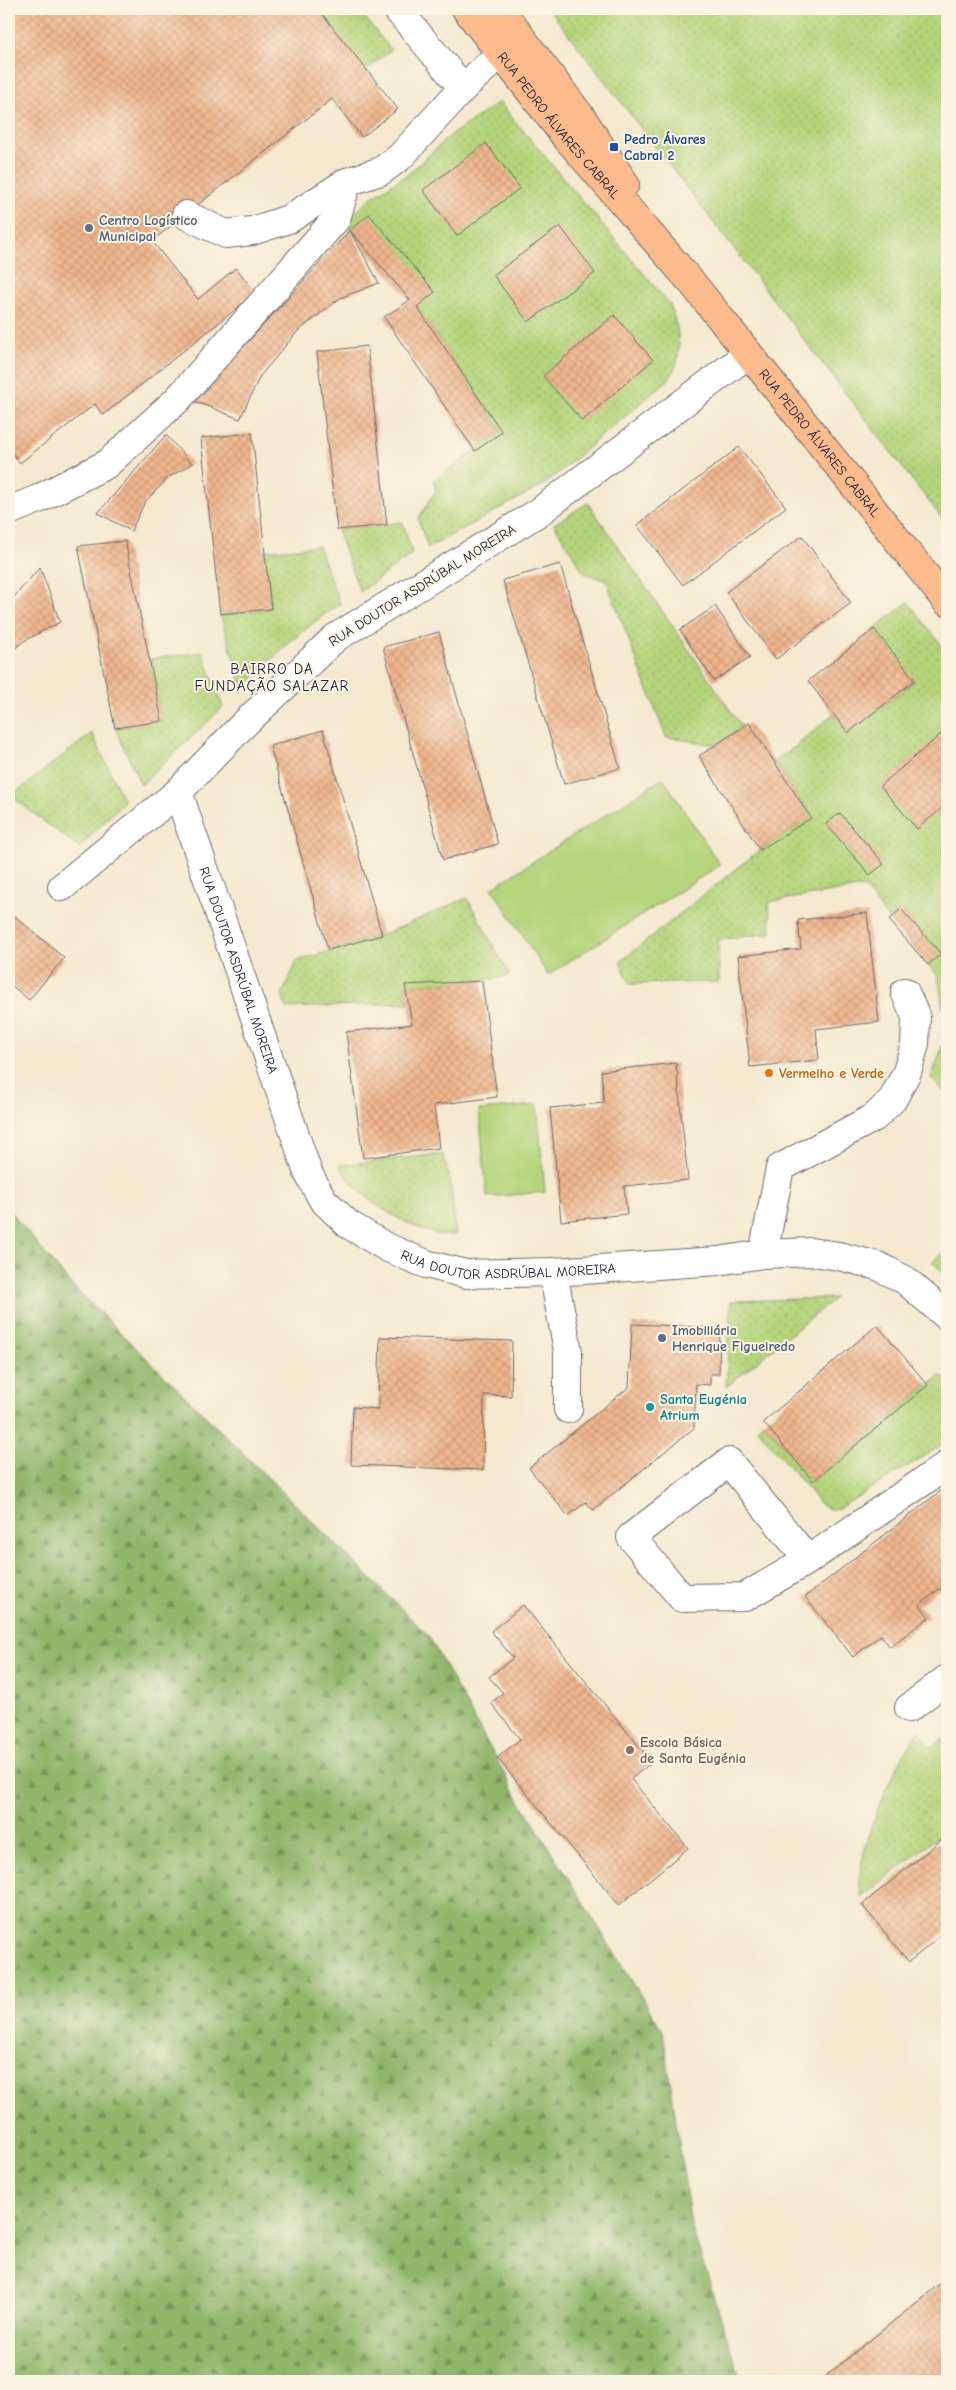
<svg xmlns="http://www.w3.org/2000/svg" width="956" height="2390" font-family="'Comic Neue',sans-serif">
  <style>
    .grass { fill: url(#grass-dots); stroke: #6c7b5b }
    .forest { fill: url(#forest-firs); stroke: #596c53 }
    .park { fill: #b5d47b; stroke: #6c7b5b }
    .building { fill: url(#building-cross-hatch) }
    .lines { fill: none; stroke-linecap: round; stroke-linejoin: round }
    .minor-casing { stroke: #6c686f; stroke-width: 30 }
    .major-casing { stroke: #6c686f; stroke-width: 30 }
    .minor { stroke: #fff; stroke-width: 28 }
    .major { stroke: #fbbb8d; stroke-width: 28 }
    .transit-dot { fill: #1a4fb4; stroke: #fcf5e5; stroke-width: 2 }
    .service-dot { fill: #5c6f8a; stroke: #fcf5e5; stroke-width: 2 }
    .food-dot { fill: #e8710a; stroke: #fcf5e5; stroke-width: 2 }
    .culture-dot { fill: #0f9aa8; stroke: #fcf5e5; stroke-width: 2 }
    .education-dot { fill: #8d6e63; stroke: #fcf5e5; stroke-width: 2 }
    .labels { text-anchor: middle; stroke-width: 4; stroke-linejoin: round; paint-order: stroke }
    .street-label { font-size: 14px; fill: #22223b; stroke: #fcf5e5 }
    .transit-label { font-size: 14px; font-weight: bold; fill: #164399; stroke: #fcf5e5; text-anchor: start }
    .service-label { font-size: 14px; font-weight: bold; fill: #4e5e75; stroke: #fcf5e5; text-anchor: start }
    .food-label { font-size: 14px; font-weight: bold; fill: #c56008; stroke: #fcf5e5; text-anchor: start }
    .culture-label { font-size: 14px; font-weight: bold; fill: #0d838f; stroke: #fcf5e5; text-anchor: start }
    .education-label { font-size: 14px; font-weight: bold; fill: #785e54; stroke: #fcf5e5; text-anchor: start }
    .neighbourhood-label { font-size: 15px; letter-spacing: 1px; fill: #22223b; stroke: #fcf5e5 }
  </style>
  <defs>
    <pattern id="grass-dots" width="8" height="8" patternUnits="userSpaceOnUse" patternTransform="scale(1.25)"><rect width="8" height="8" fill="#b5d47b"/><path d="M2 2h.1M6 6h.1" fill="none" stroke="#9bb66b" stroke-width="1.8" stroke-linecap="round"/></pattern>
    <pattern id="forest-firs" width="22" height="20" patternUnits="userSpaceOnUse" patternTransform="scale(1.25)"><rect width="22" height="20" fill="#90b66b"/><path d="M5 1l3.5 6h-7zM16 11l3.5 6h-7z" fill="#759459"/></pattern>
    <pattern id="building-cross-hatch" width="8" height="8" patternUnits="userSpaceOnUse" patternTransform="scale(1.25)"><rect width="8" height="8" fill="#efb58c"/><path d="M0 0l8 8M0 8l8-8" fill="none" stroke="#cd9b7a"/></pattern>
  </defs>
  <rect width="100%" height="100%" fill="#fcf5e5"/>
  <filter id="ink" filterUnits="userSpaceOnUse"><feTurbulence type="fractalNoise" baseFrequency=".02" numOctaves="2"/><feDisplacementMap in="SourceGraphic" scale="10" xChannelSelector="R" yChannelSelector="G"/><feConvolveMatrix kernelMatrix="1 2 1 2 8 2 1 2 1" color-interpolation-filters="sRGB"/></filter>
  <filter id="wash" filterUnits="userSpaceOnUse"><feTurbulence type="fractalNoise" baseFrequency=".0096" numOctaves="4" result="noise"/><feDisplacementMap in="SourceGraphic" scale="20" xChannelSelector="R" yChannelSelector="G"/><feGaussianBlur stdDeviation="1.12" result="paint"/><feColorMatrix in="noise" values="0 0 0 0 0 0 0 0 0 0 0 0 0 0 0 0 0 1.4 0 .05"/><feComposite in="paint" operator="in"/></filter>
  <g filter="url(#wash)">
    <rect width="100%" height="100%" fill="#f4e9cf"/>
    <g class="grass">
      <path d="M318 9H358L391 50 366 70Z"/>
      <path d="M549 9H947V525Z"/>
      <path d="M499 102 670 305C679 329 685 359 668 380L545 484 428 548 418 519 436 490 433 481 502 432 417 307 350 230 349 219 369 199 408 174 451 135Z"/>
      <path d="M588 503 742 727 716 745 666 737 606 580 584 573 554 524Z"/>
      <path d="M403 522 412 554 360 592 337 530Z"/>
      <path d="M318 546 340 604C303 628 273 656 243 689L220 614 271 609 264 551Z"/>
      <path d="M908 602 947 652V1095L931 1078 943 1044 944 1014 938 976 889 920 864 887 769 902 771 933 718 940 719 982 630 984 620 962 760 850 811 818 774 761 795 747 833 714 848 733 915 681 874 629Z"/>
      <path d="M203 652 223 707 141 785 115 728 162 721 149 659Z"/>
      <path d="M92 733 124 801 79 848 11 796Z"/>
      <path d="M467 898 510 975 482 981 405 985 408 1003 286 1008 282 995 297 961 382 935Z"/>
      <path d="M443 1154 450 1180 456 1234C450 1235 443 1236 437 1234 404 1226 354 1196 340 1165Z"/>
      <path d="M947 1249V1277L932 1262Z"/>
      <path d="M835 1298 726 1387 731 1301Z"/>
      <path d="M941 1375 947 1382V1442L839 1508 830 1509 821 1505 757 1428 763 1422 813 1481Z"/>
      <path d="M919 1730 931 1747 947 1736V1830L861 1898C861 1891 859 1883 860 1875 864 1831 894 1767 919 1730Z"/>
    </g>
    <path class="forest" d="M9 1210 70 1283 428 1635 515 1793 663 2031 691 2225 741 2381H9Z"/>
    <g class="park">
      <path d="M663 778 720 865 548 975 492 888Z"/>
      <path d="M537 1105 545 1192 487 1197 479 1110Z"/>
    </g>
    <g id="blocks">
      <g class="building">
        <path d="M9 9H318L398 109 362 137 332 99 152 241 198 299 236 268 256 293 103 415 95 404 20 463 9 449Z"/>
        <path d="M486 143 520 188 457 236 423 190Z"/>
        <path d="M369 214 435 292 417 307 502 432 475 451 384 317 410 300 350 230 379 283 340 298 298 331 260 376 240 419 194 401 350 230Z"/>
        <path d="M560 226 595 273 528 322 493 275Z"/>
        <path d="M614 315 653 360 582 421 543 376Z"/>
        <path d="M367 346 387 525 337 530 317 352Z"/>
        <path d="M252 433 271 609 220 614 201 438Z"/>
        <path d="M166 435 192 464 169 477 145 502 131 531 98 513Z"/>
        <path d="M739 447 786 507 683 585 637 525Z"/>
        <path d="M802 536 851 603 776 659 726 592Z"/>
        <path d="M125 541 162 721 115 728 78 546Z"/>
        <path d="M560 564 620 768 564 784 503 580Z"/>
        <path d="M40 567 60 622 24 641 9 653V603Z"/>
        <path d="M715 606 750 657 714 681 680 630Z"/>
        <path d="M874 629 915 680 848 733 808 681Z"/>
        <path d="M439 632 498 844 443 860 383 647Z"/>
        <path d="M749 723 811 818 760 850 699 756Z"/>
        <path d="M947 729V804L917 829 880 786Z"/>
        <path d="M323 730 382 935 328 950 270 746Z"/>
        <path d="M840 813 884 864 870 875 826 824Z"/>
        <path d="M901 909 941 954 928 965 889 920Z"/>
        <path d="M9 911 64 958 29 1000 9 983Z"/>
        <path d="M867 913 879 1022 816 1029 819 1060 750 1067 738 956 801 949 798 920Z"/>
        <path d="M482 981 497 1097 434 1105 439 1148 363 1158 346 1032 412 1024 405 985Z"/>
        <path d="M676 1063 688 1180 624 1186 627 1214 561 1221 550 1108 604 1103 601 1071Z"/>
        <path d="M632 1324 720 1328 719 1374H710V1385L696 1384 694 1428 593 1510 586 1502 568 1516 529 1468 629 1387Z"/>
        <path d="M877 1325 928 1385 813 1481 763 1422Z"/>
        <path d="M380 1337 512 1341 511 1396 484 1395 483 1470 351 1465 353 1407 378 1409Z"/>
        <path d="M947 1486V1583L919 1605 929 1617 890 1647 881 1635 853 1657 805 1597Z"/>
        <path d="M523 1605 652 1762 631 1779 688 1848 619 1905 497 1758 520 1739 491 1703 503 1693 489 1677 513 1658 491 1631Z"/>
        <path d="M947 1835V1930L909 1962 862 1905Z"/>
        <path d="M947 2278V2376L941 2381H832L827 2375Z"/>
      </g>
    </g>
  </g>
  <g filter="url(#ink)">
    <use href="#blocks" fill-opacity="0" stroke="#6c686f" stroke-width="1"/>
    <g class="lines">
      <defs>
        <g id="minor">
          <path d="M397 9 463 88"/>
          <path d="M186 215 226 234 252 231 289 219 347 182 381 171 400 157 463 88 500 54"/>
          <path id="s1" d="M748 354 539 512 335 638 243 725 178 792 308 1173 323 1200 348 1224 386 1247 426 1264 466 1274 553 1272 718 1261 763 1254 811 1252 839 1256 878 1266 905 1280 947 1316"/>
          <path d="M9 511 38 499 107 464 177 400 336 219 347 182"/>
          <path d="M62 887 178 792"/>
          <path d="M763 1254 780 1168 875 1117 893 1099 907 1072 915 1044 916 1017 905 992"/>
          <path d="M553 1272 568 1351V1409"/>
          <path d="M729 1462 808 1560 745 1597 682 1598 631 1537Z"/>
          <path d="M808 1560 947 1465"/>
          <path d="M909 1708 947 1679"/>
        </g>
        <g id="major">
          <path id="s2" d="M466 9 564 135 693 284 947 602"/>
          <path d="M500 9 582 118 625 184"/>
        </g>
      </defs>
      <use href="#minor" class="minor-casing"/>
      <use href="#major" class="major-casing"/>
      <use href="#minor" class="minor"/>
      <use href="#major" class="major"/>
    </g>
  </g>
  <rect class="transit-dot" x="609" y="142" width="10" height="10" rx="2.5"/>
  <g class="service-dot">
    <circle cx="89" cy="228" r="5"/>
    <circle cx="662" cy="1338" r="5"/>
  </g>
  <circle class="food-dot" cx="769" cy="1073" r="5"/>
  <circle class="culture-dot" cx="650" cy="1407" r="5"/>
  <circle class="education-dot" cx="630" cy="1750" r="5"/>
  <g class="labels">
    <g class="street-label">
      <text dy="5" stroke="none"><textPath href="#s2" startOffset="149">RUA PEDRO ÁLVARES CABRAL</textPath></text>
      <text dy="5" stroke="none"><textPath href="#s2" startOffset="560">RUA PEDRO ÁLVARES CABRAL</textPath></text>
      <text transform="translate(422 585) rotate(-32)" y="5">RUA DOUTOR ASDRÚBAL MOREIRA</text>
      <text dy="5" stroke="none"><textPath href="#s1" startOffset="910">RUA DOUTOR ASDRÚBAL MOREIRA</textPath></text>
      <text dy="5" stroke="none"><textPath href="#s1" startOffset="1360">RUA DOUTOR ASDRÚBAL MOREIRA</textPath></text>
    </g>
    <g class="transit-label">
      <text x="624" y="144">Pedro Álvares<tspan x="624" dy="16">Cabral 2</tspan></text>
    </g>
    <g class="service-label">
      <text x="99" y="225">Centro Logístico<tspan x="99" dy="16">Municipal</tspan></text>
      <text x="672" y="1335">Imobiliária<tspan x="672" dy="16">Henrique Figueiredo</tspan></text>
    </g>
    <g class="food-label">
      <text x="779" y="1078">Vermelho e Verde</text>
    </g>
    <g class="culture-label">
      <text x="660" y="1404">Santa Eugénia<tspan x="660" dy="16">Atrium</tspan></text>
    </g>
    <g class="education-label">
      <text x="640" y="1747">Escola Básica<tspan x="640" dy="16">de Santa Eugénia</tspan></text>
    </g>
    <g class="neighbourhood-label">
      <text x="272" y="674">BAIRRO DA<tspan x="272" dy="17">FUNDAÇÃO SALAZAR</tspan></text>
    </g>
  </g>
  <rect width="956" height="2390" fill="none" stroke="#fcf5e5" stroke-width="30"/>
</svg>
